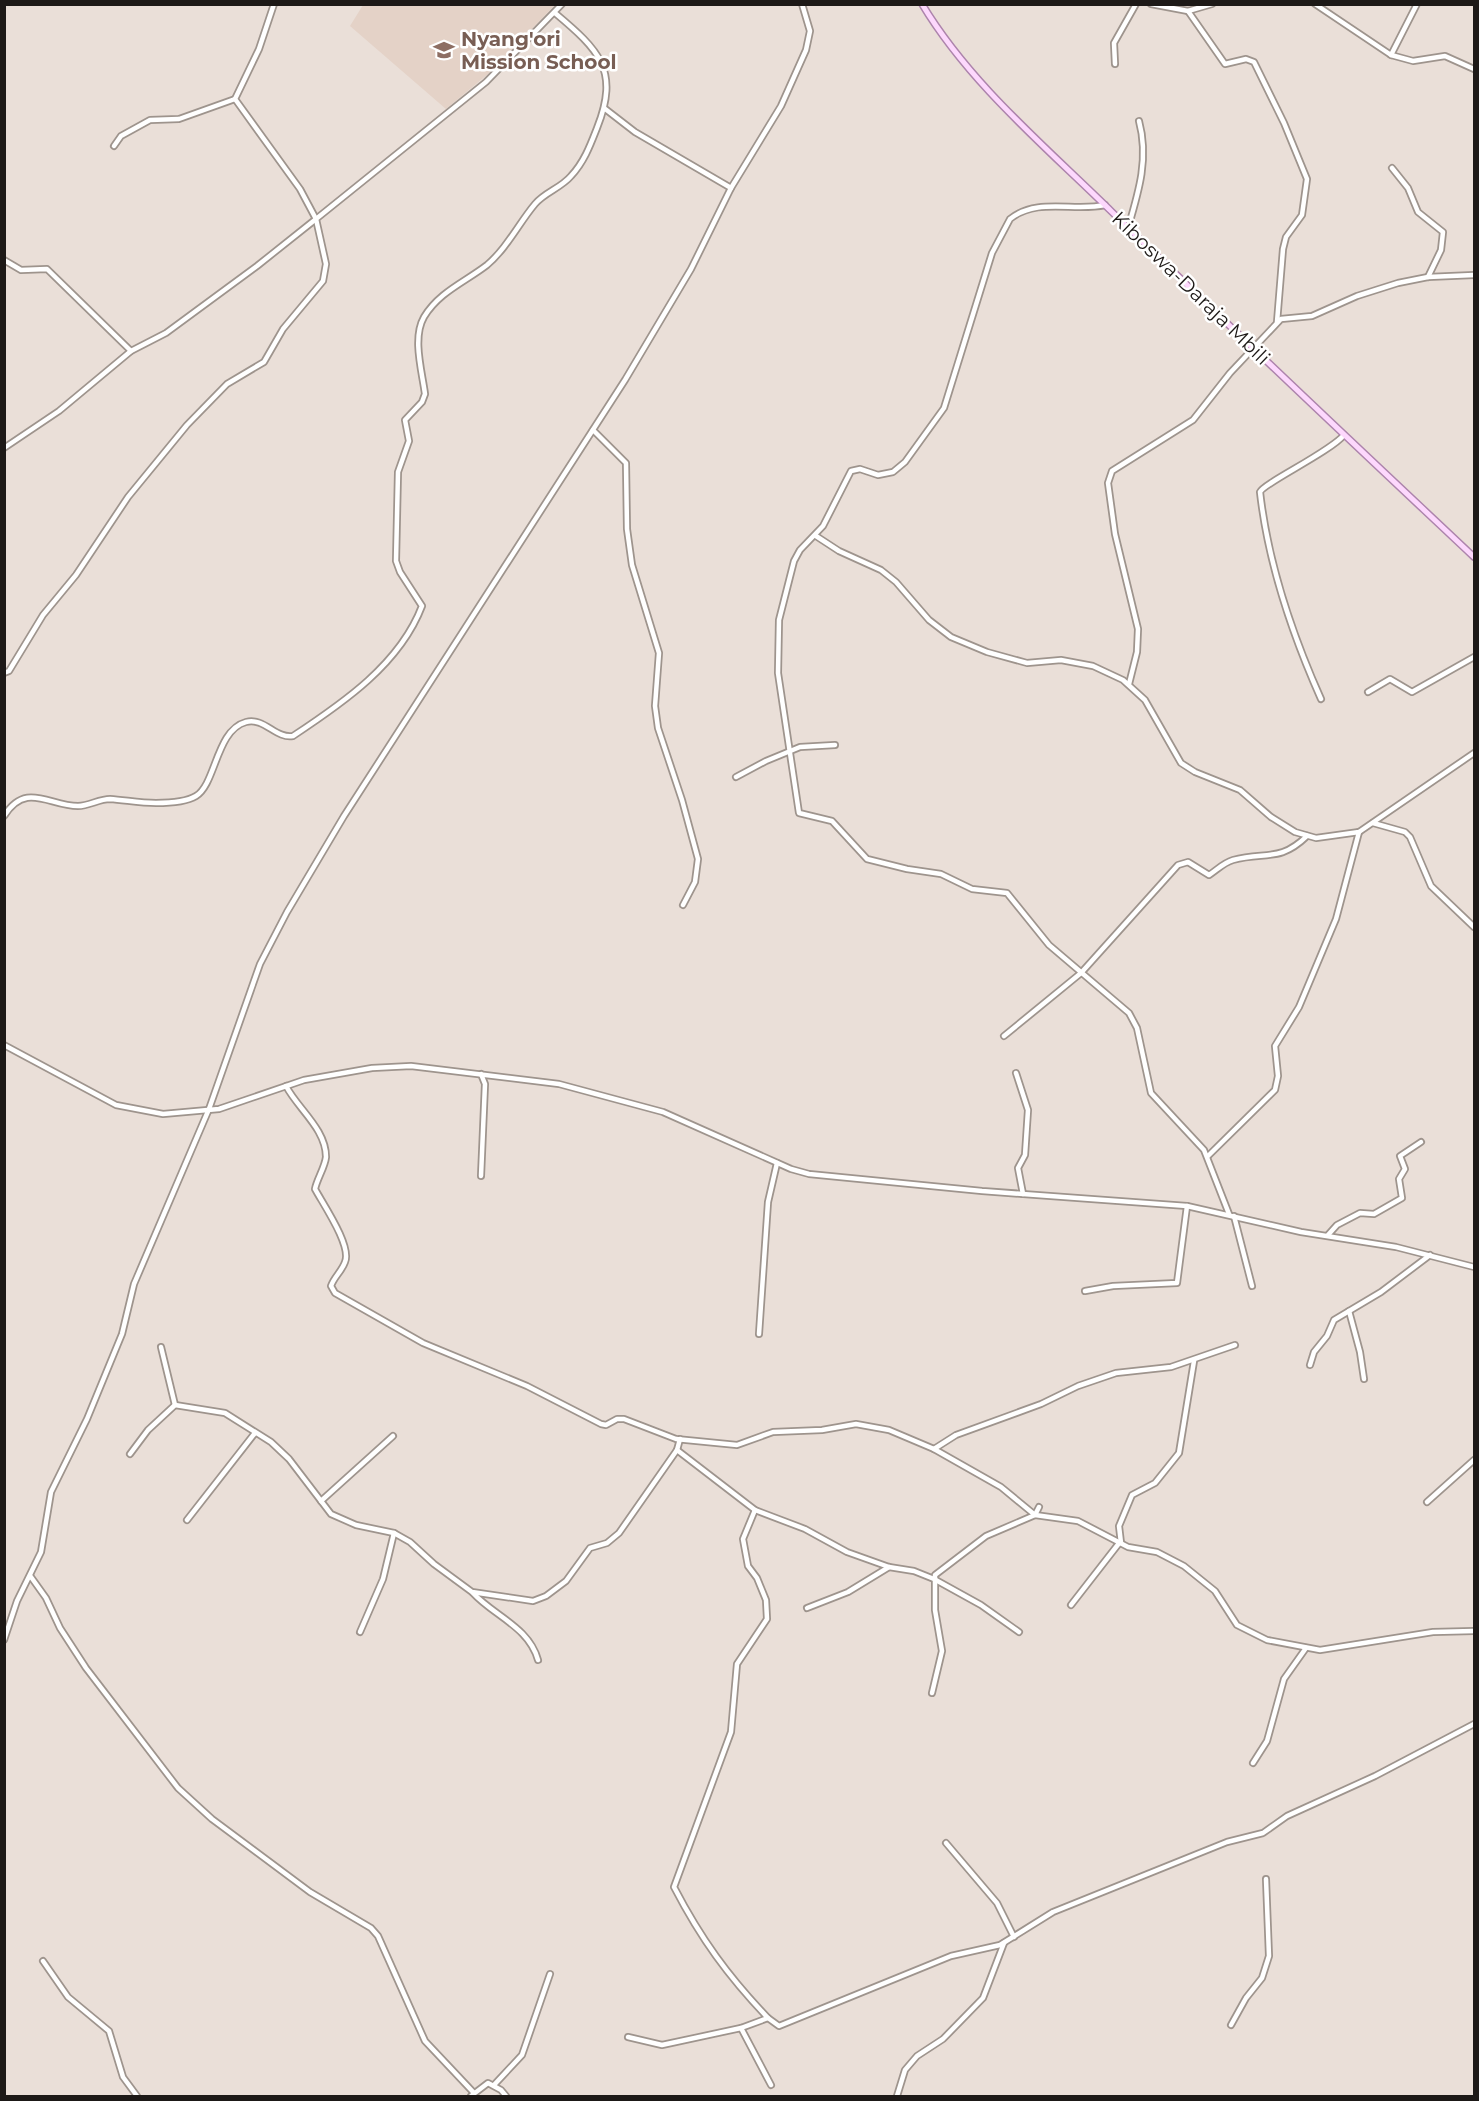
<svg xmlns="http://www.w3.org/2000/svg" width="1479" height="2101" font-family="Montserrat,sans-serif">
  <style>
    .built { fill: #e4d2c7 }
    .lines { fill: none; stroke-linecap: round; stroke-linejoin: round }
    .minor-casing { stroke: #9e948d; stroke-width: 8 }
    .major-casing { stroke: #ad84ac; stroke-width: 8 }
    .minor { stroke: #fff; stroke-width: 4.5 }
    .major { stroke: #fdd8fd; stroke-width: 5 }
    .labels { text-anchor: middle; stroke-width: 5; stroke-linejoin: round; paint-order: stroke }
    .education-label { font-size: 20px; font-weight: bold; fill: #785e54; stroke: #fff; text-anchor: start }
    .street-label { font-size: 20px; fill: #1d1917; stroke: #fff }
  </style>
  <rect width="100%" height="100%" fill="#eadfd8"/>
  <path class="built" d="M363 5V4L555 5 488 74 446 109 350 26Z"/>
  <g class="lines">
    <defs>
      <g id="minor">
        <path d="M1151 4 1188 11 1212 4"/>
        <path d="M1315 4 1391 55 1413 61 1445 56 1474 69"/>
        <path d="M1188 11 1225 64 1246 59 1254 62 1284 123 1307 179 1302 215 1286 237 1283 249 1277 322"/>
        <path d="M1391 55 1417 4"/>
        <path d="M1115 64 1114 43 1136 4"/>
        <path d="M604 108 635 132 731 188"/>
        <path d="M114 146 121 136 150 120 179 119 235 99"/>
        <path d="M1392 168 1408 188 1418 212 1443 232 1441 250 1428 277"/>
        <path d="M1105 205C1074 212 1037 197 1010 219L992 253 944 408 905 462 893 472 878 475 860 469 851 471 823 526 800 550 794 561 779 620 778 673 799 813 832 821 867 859 907 869 941 874 972 889 1007 893 1049 945 1129 1013 1137 1028 1151 1093 1204 1150 1229 1214"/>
        <path d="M1128 228C1139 191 1149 158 1139 121"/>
        <path d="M4 260 21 270 47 269 131 351"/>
        <path d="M593 430 626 463 627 529 632 565 659 653 655 706 658 728 682 800 698 859 695 882 683 905"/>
        <path d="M4 448 59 411 131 351 166 333 257 266 316 219 300 189 235 99 259 49 274 4"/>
        <path d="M816 536 839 551 881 570 896 582 929 620 951 637 987 652 1027 663 1061 660 1093 666 1123 680 1145 700 1181 763 1195 772 1240 790 1271 817 1295 832 1316 838 1359 832 1474 753"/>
        <path d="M4 673 9 671 43 615 76 575 128 497 187 425 227 384 264 362 283 329 323 281 326 264 316 219 486 82 562 4"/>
        <path d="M1129 684 1137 652 1138 629 1115 534 1108 483 1112 471 1193 420 1230 373 1281 319 1312 316 1357 296 1398 283 1428 277 1474 275"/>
        <path d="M1368 692 1390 679 1412 692 1474 657"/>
        <path d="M1321 699C1292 634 1268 563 1260 492 1264 483 1330 452 1344 435"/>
        <path d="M736 777 766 761 800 747 835 745"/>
        <path d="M4 816C26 781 49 806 78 806 89 806 99 799 110 799 125 800 140 803 156 803 167 803 186 802 196 796 216 784 216 730 246 722 264 717 276 739 293 736 343 703 400 664 422 606L400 572 396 561 398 472 409 441 405 420 422 402 425 394C422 371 412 338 424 317 439 292 465 282 487 265 507 248 519 223 535 204 545 192 561 188 571 176 584 162 590 146 597 128 620 70 599 50 555 13"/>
        <path d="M1373 823 1405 832 1410 837 1431 886 1474 927"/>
        <path d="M1004 1036 1081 973 1178 865 1188 862 1209 875C1217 870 1223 863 1233 860 1265 851 1279 863 1307 836"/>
        <path d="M4 1045 116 1105 163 1114 219 1109 304 1080 372 1068 411 1066 559 1084 663 1112 791 1169 809 1174 982 1191 1187 1206 1301 1232 1396 1247 1474 1267"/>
        <path d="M1016 1073 1028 1110 1025 1155 1018 1168 1023 1194"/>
        <path d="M286 1086C298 1109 326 1129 326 1157 325 1167 317 1179 315 1189 323 1204 352 1246 345 1262 342 1271 334 1277 331 1286L335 1293 423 1343 527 1386 601 1424 606 1425 617 1419H624L676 1439 737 1445 773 1432 822 1430 856 1424 889 1430 934 1449 1001 1487 1035 1515 1078 1521 1128 1547 1157 1552 1184 1566 1215 1591 1237 1625 1267 1640 1320 1650 1433 1632 1474 1631"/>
        <path d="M1208 1156 1275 1090 1278 1076 1275 1046 1299 1007 1336 919 1359 832"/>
        <path d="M481 1176 485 1084 481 1074"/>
        <path d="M1234 1216 1252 1286"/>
        <path d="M1328 1235 1337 1225 1360 1213 1374 1214 1402 1198 1399 1179 1405 1169 1400 1156 1421 1142"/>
        <path d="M1085 1291 1113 1286 1177 1283 1187 1206"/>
        <path d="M1349 1311 1360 1352 1364 1379"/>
        <path d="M759 1334 768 1202 777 1163"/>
        <path d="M161 1347 175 1405"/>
        <path d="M1310 1365 1314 1352 1327 1336 1334 1320 1381 1292 1430 1255"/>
        <path d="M934 1449 956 1435 1041 1404 1078 1386 1116 1373 1171 1367 1235 1345"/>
        <path d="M677 1450 755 1510 805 1529 847 1552 889 1567 914 1571 934 1579 981 1605 1019 1632"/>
        <path d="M130 1454 148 1430 175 1405 225 1413 271 1442 289 1459 331 1514 356 1525 394 1533 410 1542 434 1564 472 1592 533 1601 546 1596 566 1581 590 1548 607 1543 619 1533 677 1450 680 1439"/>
        <path d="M321 1501 393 1436"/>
        <path d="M1427 1502 1474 1460"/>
        <path d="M187 1520 255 1433"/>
        <path d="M1121 1543 1119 1526 1132 1495 1155 1483 1179 1453 1194 1361"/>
        <path d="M31 1577 46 1598 60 1628 86 1668 178 1788 212 1819 310 1892 371 1928 378 1936 425 2041 474 2093"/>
        <path d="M473 1593C494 1616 529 1627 538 1660"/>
        <path d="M1071 1605 1120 1542"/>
        <path d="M807 1608 848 1592 889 1567"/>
        <path d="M360 1632 383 1579 394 1533"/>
        <path d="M4 1640 17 1601 41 1552 51 1492 87 1419 122 1334 134 1284 209 1109 260 964 287 912 344 816 625 380 691 269 731 188 781 106 806 50 810 31 802 4"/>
        <path d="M932 1693 942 1651 935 1610V1575L986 1536 1035 1515 1039 1507"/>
        <path d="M1253 1763 1267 1741 1284 1679 1306 1648"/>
        <path d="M946 1843 997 1903 1014 1937"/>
        <path d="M43 1961 68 1997 109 2031 123 2077 137 2096"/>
        <path d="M768 2018 779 2026 951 1956 1000 1945 1053 1912 1227 1842 1263 1833 1287 1816 1375 1776 1474 1724"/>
        <path d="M1231 2025 1246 1998 1262 1978 1269 1956 1266 1879"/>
        <path d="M741 2028 771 2085"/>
        <path d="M628 2037 662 2045 741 2028 768 2018C728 1976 701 1939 674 1887L731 1732 737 1664 767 1619 766 1600 757 1578 748 1566 743 1539 755 1510"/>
        <path d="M494 2085 522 2055 550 1974"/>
        <path d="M471 2096 488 2083 501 2090 506 2096"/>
        <path d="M897 2096 905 2070 917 2056 943 2039 983 1998 1004 1943"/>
      </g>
      <path id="major" d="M922 4C970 84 1046 147 1112 212 1231 329 1353 443 1474 557"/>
    </defs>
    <use href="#minor" class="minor-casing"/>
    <use href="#major" class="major-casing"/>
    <use href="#minor" class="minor"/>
    <use href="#major" class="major"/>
  </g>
  <defs>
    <symbol id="school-bare" viewBox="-9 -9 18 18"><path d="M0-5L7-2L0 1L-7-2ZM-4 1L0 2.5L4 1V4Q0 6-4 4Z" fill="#8d6e63" stroke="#fff" stroke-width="2.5" paint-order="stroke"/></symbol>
  </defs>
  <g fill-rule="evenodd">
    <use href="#school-bare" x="429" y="35" width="30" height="30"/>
  </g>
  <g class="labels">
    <g class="education-label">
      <text x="461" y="46">Nyang'ori<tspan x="461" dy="23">Mission School</tspan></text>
    </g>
    <g class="street-label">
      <text transform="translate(1191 288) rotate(44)" y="7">Kiboswa-Daraja Mbili</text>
    </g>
  </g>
  <rect width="1479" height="2101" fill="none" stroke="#1d1917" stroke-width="12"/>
</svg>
